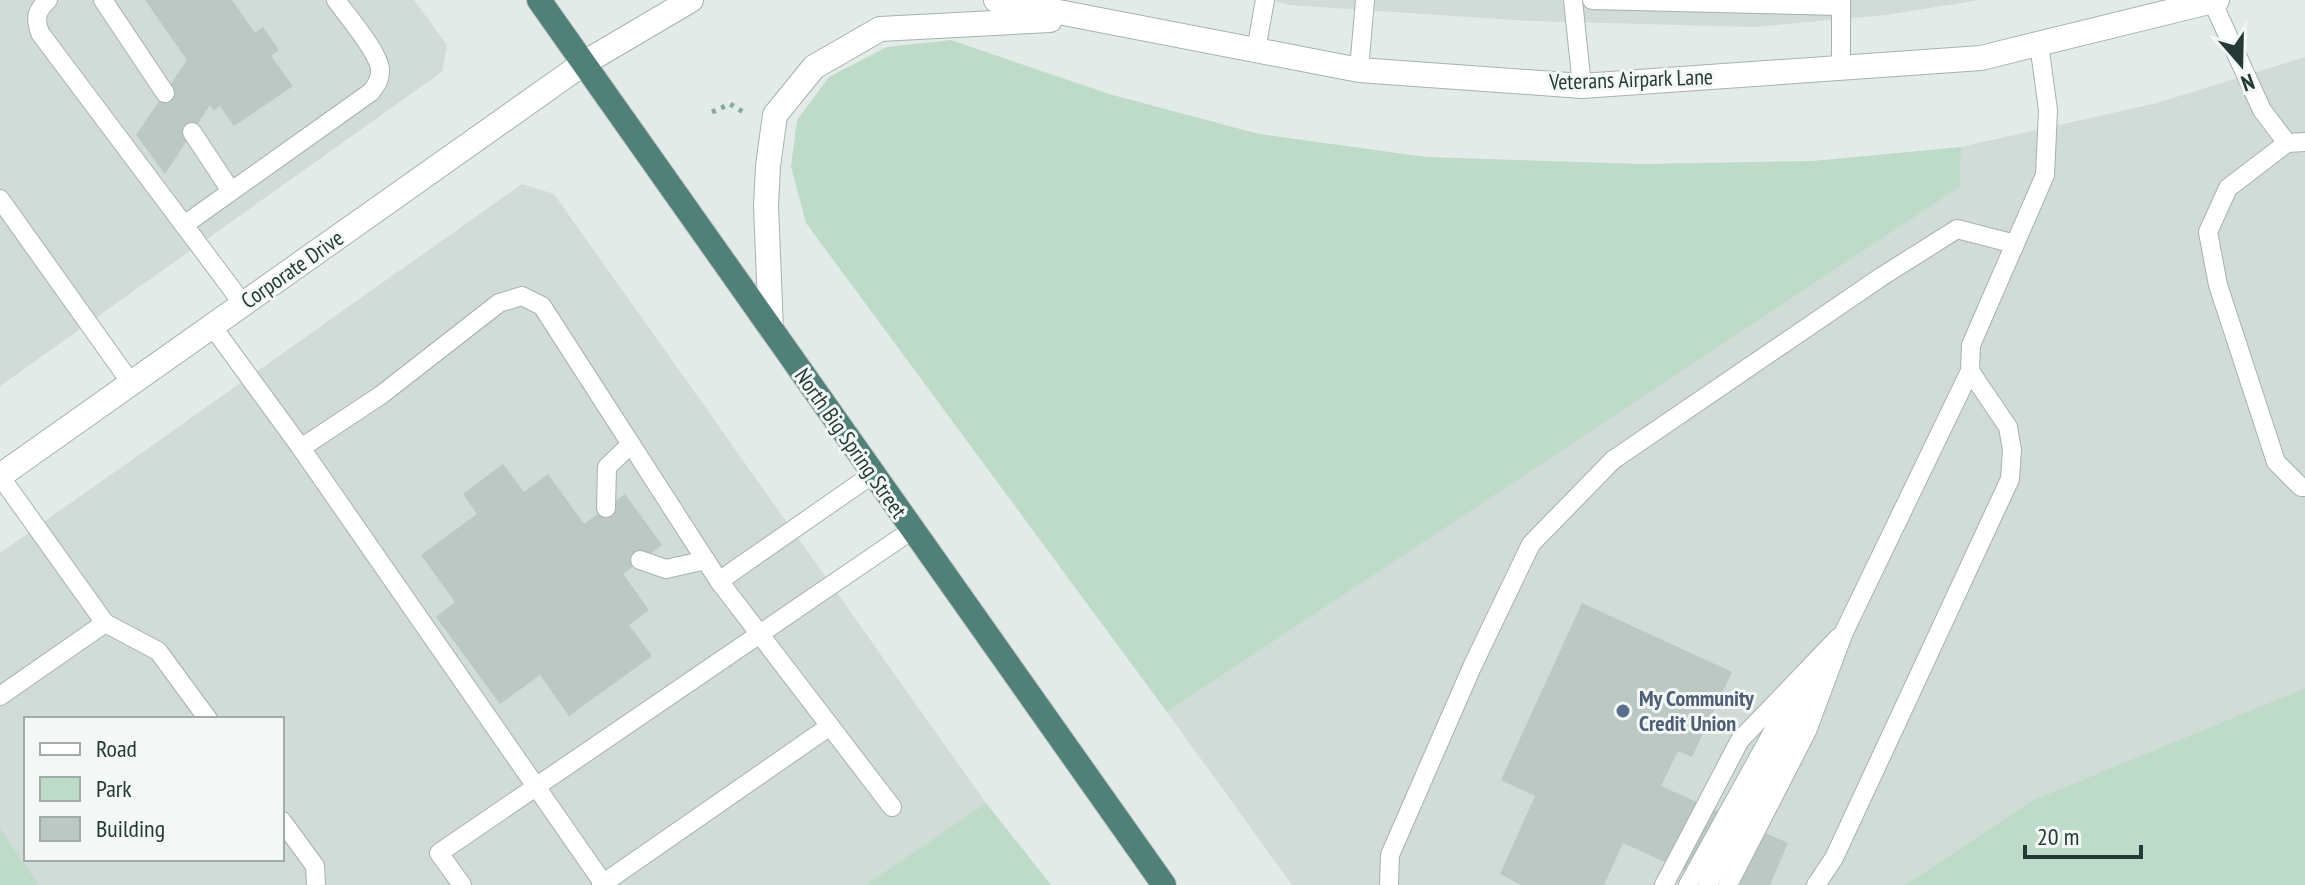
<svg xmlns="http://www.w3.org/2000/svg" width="2305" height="885" font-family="'PT Sans Narrow',sans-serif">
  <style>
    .built { fill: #d1dbd7; fill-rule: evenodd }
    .green { fill: #bedac8 }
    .building { fill: #bbc8c4 }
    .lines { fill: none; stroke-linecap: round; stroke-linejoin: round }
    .service-casing { stroke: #a6b2af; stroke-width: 20 }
    .tertiary-casing { stroke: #a6b2af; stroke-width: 26 }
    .trunk-casing { stroke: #c2c8c7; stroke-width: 26 }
    .path { stroke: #87aba2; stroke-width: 5; stroke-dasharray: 4 6; stroke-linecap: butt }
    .service { stroke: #fff; stroke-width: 18 }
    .tertiary { stroke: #fff; stroke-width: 24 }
    .trunk { stroke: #508078; stroke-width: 24 }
    .service-dot { fill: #5c6f8a; stroke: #f3f8f6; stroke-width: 3 }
    .labels { text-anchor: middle; stroke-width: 6; stroke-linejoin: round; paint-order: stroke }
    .street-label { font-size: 22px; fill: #253a36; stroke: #f3f8f6 }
    .service-label { font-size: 22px; font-weight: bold; fill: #4e5e75; stroke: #f3f8f6; text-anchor: start }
  </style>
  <rect width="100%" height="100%" fill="#e3ebe8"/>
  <g class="built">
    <path d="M0 0H414L447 45 442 72 0 386Z"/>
    <path d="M1271 0H1980L1886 15 1754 27 1530 21 1289 5Z"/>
    <path d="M2305 57V688L2031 801 1905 885H1292L1167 712 1960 187 1961 147 2157 103Z"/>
    <path d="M522 184 554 194 986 803 865 885H39L0 828V553ZM26 719H282V859H26Z"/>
  </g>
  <g class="green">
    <path d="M951 40 1109 94 1259 134 1426 157 1642 164 1813 161 1961 147 1960 187 1167 712 806 223 791 167 797 120 829 77 887 47Z"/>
    <path d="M2305 688V885H1905L2031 801Z"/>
    <path d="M986 803 1051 885H865Z"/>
    <path d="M0 828 39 885H0Z"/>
  </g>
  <g class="building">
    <path d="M145 0H232L255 33 263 27 279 50 271 56 293 86 234 126 220 106 214 111 210 105 165 174 136 135 187 60Z"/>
    <path d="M503 464 524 492 548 474 584 524 625 494 662 545 623 574 649 610 629 625 652 656 569 716 540 675 500 704 436 617 455 602 421 555 477 514 463 494Z"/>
    <path d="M1582 603 1732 672 1692 757 1678 751 1661 786 1788 843 1770 885H1715L1623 843 1604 885H1521L1500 874 1535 796 1501 780Z"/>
  </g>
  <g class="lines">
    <defs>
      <g id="service">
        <path d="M48 0C36 11 35 18 40 33L184 225"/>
        <path d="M103 0 165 93"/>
        <path d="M1573 0 1582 86"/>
        <path d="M1592 0 1841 6"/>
        <path d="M1841 0V68"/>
        <path d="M2212 1 2262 110 2287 143 2305 142"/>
        <path d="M1256 50 1265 0"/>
        <path d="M1359 70 1365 0"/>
        <path d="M192 132 231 191"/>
        <path d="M2287 143 2228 188 2208 232 2218 285 2276 462 2301 487H2305"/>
        <path d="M0 199 131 383"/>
        <path d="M243 304 184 225 371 92C376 85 381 79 380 69 378 51 347 16 336 0"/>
        <path d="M212 326 301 448 381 395 499 303 522 296 542 306 719 581 892 807"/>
        <path d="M301 448 603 883"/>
        <path d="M0 476 105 623 158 651 208 719"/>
        <path d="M606 508 607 467 631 444"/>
        <path d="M640 560 666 569 706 560"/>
        <path d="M719 581 873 474"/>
        <path d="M0 696 105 623"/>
        <path d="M282 821 315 866 316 885"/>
        <path d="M462 885 439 853 912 530"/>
        <path d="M601 885 830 726"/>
        <path d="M1389 885 1390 855 1472 667 1531 544 1613 460 1881 277 1957 229 2015 244"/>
        <path d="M1664 885 1740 740 1839 637"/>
        <path d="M1688 885 1792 697"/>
        <path d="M1708 885 1816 678"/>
        <path d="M1728 885 1807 731 1844 632 1970 371"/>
        <path d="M1816 885 1834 858 2010 479 2012 450 2008 427 1970 371 1971 345 2045 175 2048 110 2039 44"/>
      </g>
      <g id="tertiary">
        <path d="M996 0 1359 70 1582 86 1981 58 2217 0"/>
        <path d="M771 329 766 206 768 166 775 115 814 67 880 29 1050 20"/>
        <path d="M0 476 584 63 691 0"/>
      </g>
      <path id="trunk" d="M539 0 1164 885"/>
    </defs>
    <use href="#service" class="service-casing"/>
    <use href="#tertiary" class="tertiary-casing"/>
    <use href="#trunk" class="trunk-casing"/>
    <path class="path" d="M712 112 730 104 745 113"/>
    <use href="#service" class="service"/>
    <use href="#tertiary" class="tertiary"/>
    <use href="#trunk" class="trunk"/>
  </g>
  <circle class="service-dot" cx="1623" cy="711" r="8"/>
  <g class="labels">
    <g class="street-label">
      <text transform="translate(1631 79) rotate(-2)" y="8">Veterans Airpark Lane</text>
      <text transform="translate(292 269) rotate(-35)" y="8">Corporate Drive</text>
      <text transform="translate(851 443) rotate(55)" y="8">North Big Spring Street</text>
    </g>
    <g class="service-label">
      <text x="1639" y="706">My Community<tspan x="1639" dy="25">Credit Union</tspan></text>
    </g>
  </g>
  <rect x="24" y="717" width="260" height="144" fill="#f3f8f6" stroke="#a1aca9" stroke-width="2"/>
  <rect x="40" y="743" width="40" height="12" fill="#ffffff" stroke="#a1aca9" stroke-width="2"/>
  <text x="96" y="757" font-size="24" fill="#253a36">Road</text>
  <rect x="40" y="777" width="40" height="24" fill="#bedac8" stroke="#a1aca9" stroke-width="2"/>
  <text x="96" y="797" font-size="24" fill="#253a36">Park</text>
  <rect x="40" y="817" width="40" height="24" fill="#bbc8c4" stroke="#a1aca9" stroke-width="2"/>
  <text x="96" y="837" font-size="24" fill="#253a36">Building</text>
  <g transform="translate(2241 64) rotate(160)" stroke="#f3f8f6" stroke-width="6" paint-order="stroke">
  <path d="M0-6L14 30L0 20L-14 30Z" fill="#253a36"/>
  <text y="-12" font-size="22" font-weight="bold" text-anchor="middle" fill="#253a36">N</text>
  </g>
  <path d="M2025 845v12h116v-12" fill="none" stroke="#253a36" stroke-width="4"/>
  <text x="2037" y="845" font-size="24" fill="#253a36" stroke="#f3f8f6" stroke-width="6" paint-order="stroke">20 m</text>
</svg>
